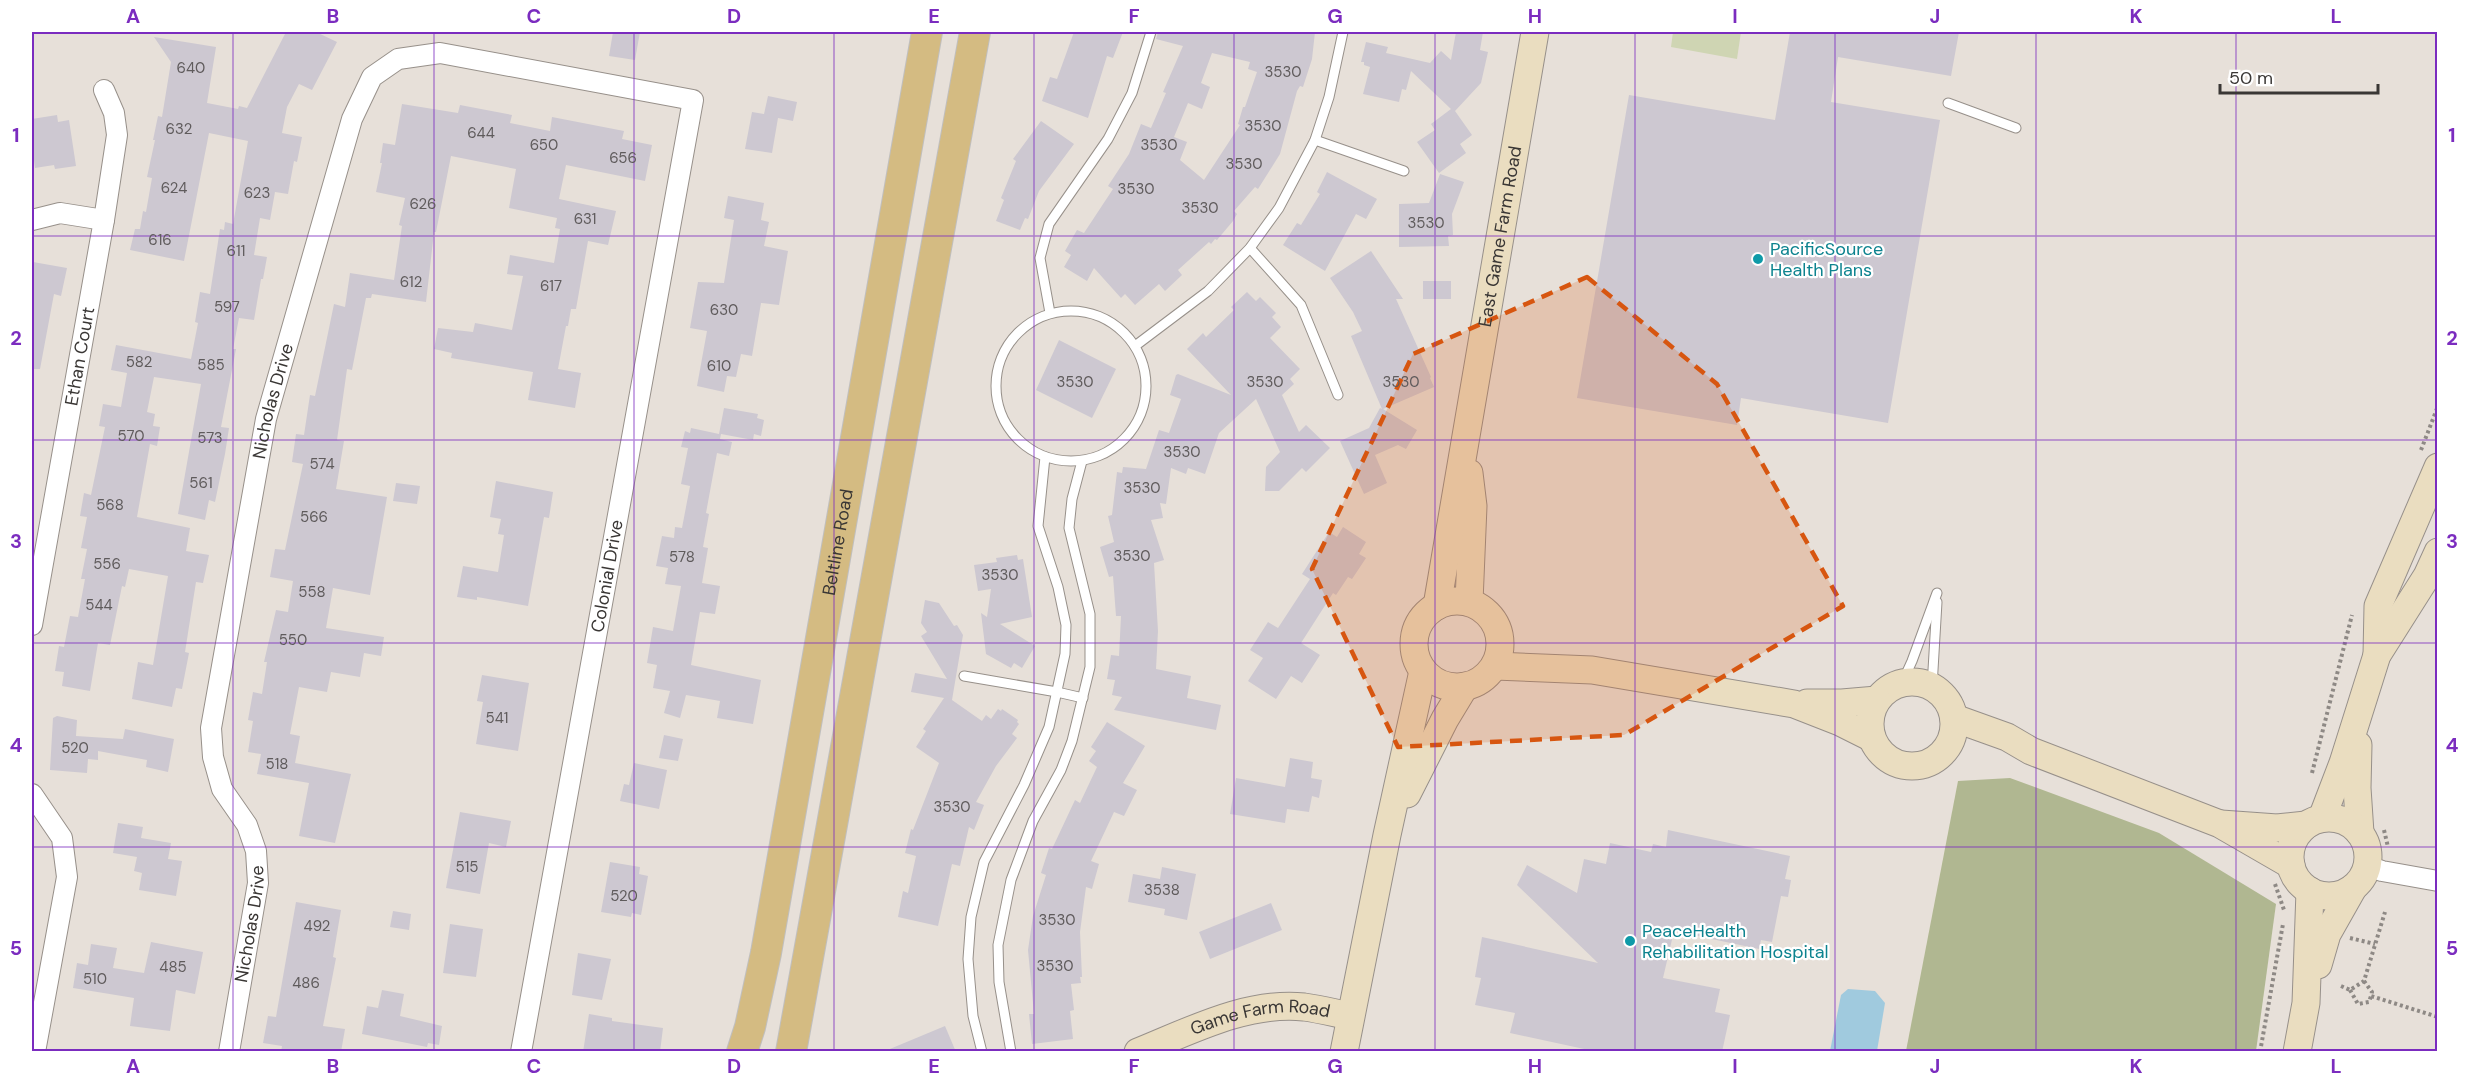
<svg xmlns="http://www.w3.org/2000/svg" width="2469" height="1083" font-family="'DM Sans',sans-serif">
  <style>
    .green { fill: #cfd5b3 }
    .forest { fill: #b0b791 }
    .water { fill: #a0cade }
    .building { fill: #cdc8d1; fill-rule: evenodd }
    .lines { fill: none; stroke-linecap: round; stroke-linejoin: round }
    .lane-casing { stroke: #97908a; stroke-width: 11 }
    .street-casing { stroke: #97908a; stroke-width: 22 }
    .secondary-casing { stroke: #97908a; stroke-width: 29 }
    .primary-casing { stroke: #c0bfbe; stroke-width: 32 }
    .path { stroke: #8e8985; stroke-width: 4; stroke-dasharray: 3 3; stroke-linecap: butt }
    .lane { stroke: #fff; stroke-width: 9 }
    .street { stroke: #fff; stroke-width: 20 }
    .secondary { stroke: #eaddc0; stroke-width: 27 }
    .primary { stroke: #d4bb82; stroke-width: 30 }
    .marked { fill: #d75610; fill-opacity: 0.2; stroke: #d75610; stroke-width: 4.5; stroke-dasharray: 12 8; stroke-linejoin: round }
    .grid { fill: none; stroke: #7b2cbf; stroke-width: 1.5; stroke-opacity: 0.55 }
    .culture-dot { fill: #0f9aa8; stroke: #fff; stroke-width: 2 }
    .labels { text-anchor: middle; stroke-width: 4.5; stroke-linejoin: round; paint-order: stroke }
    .number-label { font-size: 15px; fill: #5f5b5c }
    .street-label { font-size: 18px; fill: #3a3735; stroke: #fff }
    .culture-label { font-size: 18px; fill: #0d838f; stroke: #fff; text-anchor: start }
    .neatline { fill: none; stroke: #7b2cbf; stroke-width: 2 }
    .grid-label { font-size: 20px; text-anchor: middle; font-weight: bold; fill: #7b2cbf }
  </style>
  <rect width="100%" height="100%" fill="#e7e0d9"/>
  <path class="green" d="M1673 32H1741L1737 59 1671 47Z"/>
  <path class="forest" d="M2010 778 2159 833 2276 904 2256 1051H1906L1958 781Z"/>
  <path class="water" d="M1848 989 1875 991 1885 1003 1877 1051H1830L1841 995Z"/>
  <g class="building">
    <path d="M286 32H316L337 42 312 90 299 84 287 107 282 133 302 137 297 162 294 161 288 194 275 192 270 220 260 218 254 255 267 257 263 279H261L254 320 239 318 233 349H236L221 427 229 428 225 454 215 502 209 500 205 520 178 514 201 384 154 377 147 412 155 414 153 426 160 427 157 446 150 444 137 517 190 528 186 551 209 555 203 583 196 582 185 652 189 653 182 689 176 688 172 707 132 699 138 662 153 665 168 576 129 569 125 587 122 586 110 645 98 643 90 691 62 686 64 672 55 671 59 646 64 647 70 616 78 617 85 579H81L87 549 81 548 87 517 80 516 84 493 91 495 105 427 99 426 103 404 121 407 127 373 111 370 116 345 191 359 198 323 195 322 200 292 210 294 220 229 224 230 225 222 233 224 248 141 209 133 184 261 130 250 135 229H140L143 211 146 212 152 178 147 177 155 140H153L158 116 162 117 171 62 154 37 216 47 207 103 238 109 239 106 247 108Z"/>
    <path d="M613 32H640L635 60 609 56Z"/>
    <path d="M1074 32H1123L1113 58 1107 56 1088 118 1042 101 1050 77 1057 79Z"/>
    <path d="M1158 32H1315L1312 59 1303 87 1300 86 1297 91 1280 154 1258 189 1255 187 1234 211 1237 214 1233 221 1217 240 1215 239 1211 244 1209 242 1178 270 1182 275 1165 291 1159 284 1135 305 1125 294 1121 298 1094 268 1087 281 1064 267 1071 255 1065 251 1077 230 1084 233 1113 189 1108 186 1129 154 1141 124 1151 128 1166 93 1163 92 1183 46 1156 39ZM1212 53 1250 62 1248 69 1257 72 1245 107H1243L1238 124 1240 125 1204 180 1180 160 1187 142 1174 137 1188 103 1202 109 1210 87 1201 83Z"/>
    <path d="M1456 32H1483L1480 50 1488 52 1481 83 1455 111 1472 135 1460 144 1466 153 1439 173 1417 142 1435 130 1431 124 1451 109 1411 71 1406 90 1402 89 1399 102 1363 94 1370 67 1364 65V62H1361L1366 42 1388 47 1386 53 1430 63 1441 51 1451 60Z"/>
    <path d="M1790 32H1959L1951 76 1838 57 1831 102 1940 120 1888 423 1741 398 1737 425 1577 398 1629 95 1775 120Z"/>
    <path d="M768 96 797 102 793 121 778 118 772 153 745 149 752 112 764 114Z"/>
    <path d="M402 104 458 113 460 105 512 115 510 123 550 131 552 117 624 131 622 139 652 145 645 181 566 165 559 199 616 211 608 245 588 241 576 309H571L568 326H566L558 369 581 373 575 408 528 400 533 372 451 358 452 353 434 349 438 328 473 332 475 323 512 330 523 276 507 274 510 255 554 263 560 229 555 228 557 218 509 208 516 169 451 156 436 232H434L426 302 372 294 371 298H366L352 370 347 369 337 440 344 441 336 489 387 497 370 595 333 588 326 628 384 637 381 656 364 653 360 677 331 672 327 692 299 687 290 734 300 736 295 763 351 774 335 843 299 836 309 783 257 774 261 754 248 752 253 721 248 720 253 692 262 694 267 662H264L276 610 288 612 293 581 270 577 275 549 285 550 303 464 292 462 296 434 304 435 310 395 315 396 334 304 345 307 350 273 394 280 402 226 399 225 405 198 376 192 382 163H380L383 143 395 145Z"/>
    <path d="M57 115 58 122 69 120 76 166 55 169 54 165 35 168 32 146V119Z"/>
    <path d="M1041 121 1074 144 1039 191 1028 219 1025 218 1020 230 996 221 1004 200 1001 198 1016 161 1013 159Z"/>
    <path d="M1327 172 1377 199 1366 219 1356 214 1325 271 1283 245 1297 223 1301 225 1320 194 1317 192Z"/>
    <path d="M1440 174 1464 182 1452 214 1453 235 1448 236 1449 246 1399 247V204L1429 203Z"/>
    <path d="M728 196 764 203 761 220 769 222 764 246 788 251 779 305 761 303 752 356 741 354 736 377 727 376 724 392 697 386 707 331 690 328 698 282 724 283 734 220 724 218Z"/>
    <path d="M1371 251 1403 299H1396L1431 377 1430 378 1434 387 1383 409 1417 430 1406 449 1398 445 1375 455 1387 483 1364 494 1340 441 1369 428 1380 408 1382 409 1351 336 1362 331 1353 312 1330 278Z"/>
    <path d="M33 262 67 268 61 296 54 294 40 369H32Z"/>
    <rect x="1423" y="281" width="28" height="18"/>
    <path d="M1247 292 1256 301 1260 297 1276 313 1272 317 1281 327 1270 338 1300 369 1290 379 1294 384 1282 395 1299 432 1306 425 1330 448 1306 472 1302 468 1279 491H1265L1266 467 1280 452 1256 399 1219 433 1205 474 1188 468 1186 474 1171 468 1166 504 1160 503 1163 518 1151 520 1164 560 1154 563 1158 631 1156 669 1191 676 1187 698 1221 705 1216 730 1114 710 1122 697 1112 695 1115 680 1107 679 1111 655 1119 656 1121 616H1116L1113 576 1109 577 1100 547 1114 542 1108 516 1112 515 1117 472 1122 473 1123 467 1146 469 1159 430 1169 433 1181 399 1170 395 1176 375 1178 374 1231 395 1187 349 1203 333 1206 337 1234 310 1231 307Z"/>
    <path d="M1059 340 1116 369 1092 418 1036 390Z"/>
    <path d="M724 408 758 414 757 418 764 420 761 436 754 434 753 440 721 434 720 439 732 442 729 456 717 453 706 513 709 514 703 547 708 548 702 583 720 586 715 614 700 612 691 665 761 680 753 724 717 718 720 701 686 695 680 718 664 713 670 691 653 688 657 665 647 663 653 627 673 631 681 586 665 584 668 568 656 566 662 536 674 538 675 527 682 528 690 486 681 484 688 448 681 447 685 431 690 433 691 428 719 434Z"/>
    <path d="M496 481 553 492 549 518 544 517 528 606 477 597V600L457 597 463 566 498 572 504 535 498 534 501 519 490 517Z"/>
    <path d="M396 483 420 486 417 504 393 501Z"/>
    <path d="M1343 527 1366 542 1359 554 1366 558 1352 579 1348 577 1336 595 1333 593 1301 643 1320 655 1302 683 1291 676 1276 699 1248 681 1263 658 1250 650 1268 622 1278 628 1310 579 1302 574 1329 532 1337 537Z"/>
    <path d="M1017 555 1018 560 1023 559 1032 617 1000 624 1035 646 1022 668 1014 663 1011 668 986 654 981 613 987 617 991 589 978 591 974 565 997 562 996 558Z"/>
    <path d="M925 600 939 603 954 626 957 625 963 635 952 700 982 721 986 715 991 719 998 709 1001 711 1002 709 1018 720 1017 722 1019 724 1012 734 1017 738 996 766 976 802 984 805 974 830 969 827 960 866 952 864 938 926 898 917 903 891 908 893 916 856 905 853 911 829 913 830 939 763 916 747 926 731 923 729 944 698 911 692 915 673 947 679 921 636 927 632 921 623Z"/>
    <path d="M482 675 529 683 518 751 476 744 483 702 477 701Z"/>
    <path d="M57 716 77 720 76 736 123 739 125 729 174 739 168 772 146 767 147 760 98 751V760L88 759 87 773 50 770 53 718Z"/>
    <path d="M1107 722 1145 746 1123 783 1137 790 1124 816 1114 812 1091 861 1099 864 1092 889 1086 887 1080 932 1082 977H1080L1081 983 1071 984 1074 1010 1070 1011 1073 1039 1032 1044 1029 1014H1034L1028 950 1033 916 1046 875 1041 873 1049 848 1052 849 1075 800 1080 803 1097 767 1089 761 1096 751 1091 747Z"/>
    <path d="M664 735 683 739 678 761 659 758Z"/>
    <path d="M1290 758 1313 762 1311 778 1322 780 1319 798 1312 796 1309 812 1287 809 1285 823 1230 814 1236 778 1285 787Z"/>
    <path d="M634 763 667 770 659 809 620 801 624 784 629 785Z"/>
    <path d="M460 812 511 821 506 847 489 843 480 894 446 888Z"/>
    <path d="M118 823 143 827 141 838 171 843 168 859 182 861 176 896 139 890 142 873 134 871 137 857 113 853Z"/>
    <path d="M1668 830 1790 856 1785 879 1791 880 1788 897 1781 896 1772 942 1761 940 1759 949 1674 931 1663 978 1720 989 1715 1012 1730 1015 1722 1052H1598L1510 1033 1515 1013 1475 1005 1481 978 1475 977 1482 937 1598 963 1517 885 1527 865 1577 893 1584 859 1606 864 1610 843 1651 852 1653 844 1666 847Z"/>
    <path d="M610 862 640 867 639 874 648 876 641 915 632 913 631 917 601 912Z"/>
    <path d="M1162 867 1196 874 1187 920 1164 915 1165 909 1128 902 1133 874 1160 879Z"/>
    <path d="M296 902 341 910 333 957 336 958 323 1026 345 1029 341 1052H281L282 1046 263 1043 268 1016 276 1017Z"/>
    <path d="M1271 903 1282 930 1210 959 1199 932Z"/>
    <path d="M393 911 411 914 409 930 390 927Z"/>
    <path d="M450 924 483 929 476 977 443 973Z"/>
    <path d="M151 942 203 952 195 994 176 990 170 1031 130 1026 134 998 73 988 77 963 88 965 91 944 117 948 113 968 144 973Z"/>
    <path d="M578 953 611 959 602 1000 572 995Z"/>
    <path d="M382 990 404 994 400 1016 442 1026 439 1045 428 1043 427 1047 362 1034 367 1006 378 1008Z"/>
    <path d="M589 1014 612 1018V1021L663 1028 660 1052H583Z"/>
    <path d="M945 1026 956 1052H885V1051Z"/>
  </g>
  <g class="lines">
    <defs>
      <g id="lane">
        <path d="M1948 103 2016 128"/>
        <path d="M1315 140 1404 171"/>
        <path d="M1250 248 1301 305 1338 395"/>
        <circle cx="1071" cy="386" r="75"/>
        <path d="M1050 313 1040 258 1049 224 1108 139 1132 93 1151 32"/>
        <path d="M1135 346 1208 291 1250 248 1279 208 1315 140 1329 97 1343 32"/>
        <path d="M964 676 1057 692 1083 698"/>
        <path d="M1902 683 1912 661 1937 593"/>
        <path d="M1932 687 1937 602"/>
        <path d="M982 1052 973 1016 968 959 971 917 984 862 1024 785 1049 727 1065 654 1066 625 1058 587 1038 526 1045 457"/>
        <path d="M1011 1052 999 982 998 945 1011 880 1033 821 1061 770 1072 741 1090 667V614L1069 528 1072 499 1082 461"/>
      </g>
      <g id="street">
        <path d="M32 220 60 213 104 220"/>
        <path id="s1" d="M32 625 104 220 117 135 114 113 104 90"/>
        <path d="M32 794 62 838 67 877 35 1052"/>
        <path d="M2367 866 2382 871 2438 881"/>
        <path id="s2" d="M229 1052 258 883 256 851 247 825 222 789 213 757 211 728 266 419 352 119 372 77 398 59 440 53 693 100 521 1052"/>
      </g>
      <g id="secondary">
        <path d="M1469 473 1473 506 1469 602"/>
        <circle cx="1457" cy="644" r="43"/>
        <path id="s3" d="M1437 606 1535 32"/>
        <path d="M2377 655 2378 606 2438 467"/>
        <path d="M1495 666 1592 670 1794 704 1840 722 1872 738"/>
        <circle cx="1912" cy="724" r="42"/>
        <path d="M1807 703H1842L1877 700"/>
        <path d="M1954 718 2007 737 2031 751 2220 824 2291 865"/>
        <path d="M2358 745 2357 788 2360 833"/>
        <path d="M1407 794 1445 719 1465 686"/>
        <path d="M2322 818 2343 763 2377 655 2427 576 2438 552"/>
        <circle cx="2329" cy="857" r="39"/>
        <path d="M2221 824 2277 828 2306 825"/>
        <path d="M2318 965 2327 934 2353 888"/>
        <path id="s4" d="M1138 1052C1190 1031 1247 1001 1304 1007 1319 1009 1335 1013 1350 1016"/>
        <path d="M1344 1052 1387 835 1423 671"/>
        <path d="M2297 1052 2306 1003 2310 891"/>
      </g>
      <g id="primary">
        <path id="s5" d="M742 1052 750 1027 766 953 927 32"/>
        <path d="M791 1052 975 32"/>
      </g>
    </defs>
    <use href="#lane" class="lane-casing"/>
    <use href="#street" class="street-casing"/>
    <use href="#secondary" class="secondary-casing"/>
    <use href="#primary" class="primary-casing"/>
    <g class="path">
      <path d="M2421 450 2438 406"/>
      <path d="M2312 773 2352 615"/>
      <path d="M2384 830 2388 847"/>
      <path d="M2275 884 2284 910"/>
      <path d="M2350 938 2375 944"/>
      <path d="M2364 981 2372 992 2371 996 2438 1017"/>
      <path d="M2341 986 2350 990 2364 981 2385 912"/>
      <path d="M2350 990 2358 1004 2369 1002 2371 996"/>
      <path d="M2260 1052 2283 924"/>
    </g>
    <use href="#lane" class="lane"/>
    <use href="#street" class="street"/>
    <use href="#secondary" class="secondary"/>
    <use href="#primary" class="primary"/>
  </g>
  <path class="marked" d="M1587 277 1717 384 1843 606 1624 735 1398 747 1312 569 1413 354Z"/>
  <path class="grid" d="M233 32V1052M434 32V1052M634 32V1052M834 32V1052M1034 32V1052M1234 32V1052M1435 32V1052M1635 32V1052M1835 32V1052M2036 32V1052M2236 32V1052M32 236H2438M32 440H2438M32 643H2438M32 847H2438"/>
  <g class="culture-dot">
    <circle cx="1758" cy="259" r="6"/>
    <circle cx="1630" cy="941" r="6"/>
  </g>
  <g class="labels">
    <g class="number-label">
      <text x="191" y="73">640</text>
      <text x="1283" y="77">3530</text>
      <text x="1263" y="131">3530</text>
      <text x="179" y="134">632</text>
      <text x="481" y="138">644</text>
      <text x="544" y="150">650</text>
      <text x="1159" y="150">3530</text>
      <text x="623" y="163">656</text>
      <text x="1244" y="169">3530</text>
      <text x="174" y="193">624</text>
      <text x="1136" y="194">3530</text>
      <text x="257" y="198">623</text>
      <text x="423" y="209">626</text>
      <text x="1200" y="213">3530</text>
      <text x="585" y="224">631</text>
      <text x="1426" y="228">3530</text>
      <text x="160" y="245">616</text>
      <text x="236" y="256">611</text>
      <text x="411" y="287">612</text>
      <text x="551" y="291">617</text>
      <text x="227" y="312">597</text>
      <text x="724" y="315">630</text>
      <text x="139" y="367">582</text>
      <text x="211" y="370">585</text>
      <text x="719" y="371">610</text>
      <text x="1075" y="387">3530</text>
      <text x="1265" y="387">3530</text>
      <text x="1401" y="387">3530</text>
      <text x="131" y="441">570</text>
      <text x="210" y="443">573</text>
      <text x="1182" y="457">3530</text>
      <text x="322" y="469">574</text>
      <text x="201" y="488">561</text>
      <text x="1142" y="493">3530</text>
      <text x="110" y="510">568</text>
      <text x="314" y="522">566</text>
      <text x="1132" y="561">3530</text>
      <text x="682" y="562">578</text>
      <text x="107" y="569">556</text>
      <text x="1000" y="580">3530</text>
      <text x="312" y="597">558</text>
      <text x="99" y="610">544</text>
      <text x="293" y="645">550</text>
      <text x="497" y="723">541</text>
      <text x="75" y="753">520</text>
      <text x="277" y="769">518</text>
      <text x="952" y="812">3530</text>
      <text x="467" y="872">515</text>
      <text x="1162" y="895">3538</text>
      <text x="624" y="901">520</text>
      <text x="1057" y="925">3530</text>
      <text x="317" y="931">492</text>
      <text x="1055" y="971">3530</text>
      <text x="173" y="972">485</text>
      <text x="95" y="984">510</text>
      <text x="306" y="988">486</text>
    </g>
    <g class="street-label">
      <text dy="6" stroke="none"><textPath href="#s3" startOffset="375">East Game Farm Road</textPath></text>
      <text dy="6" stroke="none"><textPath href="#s1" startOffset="273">Ethan Court</textPath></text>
      <text dy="6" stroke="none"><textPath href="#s2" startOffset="670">Nicholas Drive</textPath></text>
      <text dy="6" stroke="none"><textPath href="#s5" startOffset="519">Beltline Road</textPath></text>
      <text transform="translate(607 576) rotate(-80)" y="6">Colonial Drive</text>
      <text dy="6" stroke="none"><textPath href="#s2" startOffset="130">Nicholas Drive</textPath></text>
      <text dy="6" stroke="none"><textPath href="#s4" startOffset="129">Game Farm Road</textPath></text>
    </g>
    <g class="culture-label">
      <text x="1770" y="255">PacificSource<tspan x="1770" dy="21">Health Plans</tspan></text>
      <text x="1642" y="937">PeaceHealth<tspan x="1642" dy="21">Rehabilitation Hospital</tspan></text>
    </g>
  </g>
  <rect width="2469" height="1083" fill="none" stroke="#ffffff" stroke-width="66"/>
  <path d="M2220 84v9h158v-9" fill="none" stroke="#3a3735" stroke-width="3"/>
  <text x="2229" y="84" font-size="18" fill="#3a3735" stroke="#ffffff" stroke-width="4.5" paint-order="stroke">50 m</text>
  <rect x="33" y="33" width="2403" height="1017" class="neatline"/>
  <g class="grid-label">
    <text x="133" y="23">A</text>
    <text x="333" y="23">B</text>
    <text x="534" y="23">C</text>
    <text x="734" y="23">D</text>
    <text x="934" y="23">E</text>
    <text x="1134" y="23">F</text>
    <text x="1335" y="23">G</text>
    <text x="1535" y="23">H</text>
    <text x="1735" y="23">I</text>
    <text x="1935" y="23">J</text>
    <text x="2136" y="23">K</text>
    <text x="2336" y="23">L</text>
    <text x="16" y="142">1</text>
    <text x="2452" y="142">1</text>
    <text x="16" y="345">2</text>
    <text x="2452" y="345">2</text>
    <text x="16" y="548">3</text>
    <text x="2452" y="548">3</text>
    <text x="16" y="752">4</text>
    <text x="2452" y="752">4</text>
    <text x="16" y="955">5</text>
    <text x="2452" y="955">5</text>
    <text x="133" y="1073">A</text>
    <text x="333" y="1073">B</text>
    <text x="534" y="1073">C</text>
    <text x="734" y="1073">D</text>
    <text x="934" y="1073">E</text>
    <text x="1134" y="1073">F</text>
    <text x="1335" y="1073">G</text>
    <text x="1535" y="1073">H</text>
    <text x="1735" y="1073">I</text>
    <text x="1935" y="1073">J</text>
    <text x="2136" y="1073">K</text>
    <text x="2336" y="1073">L</text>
  </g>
</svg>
